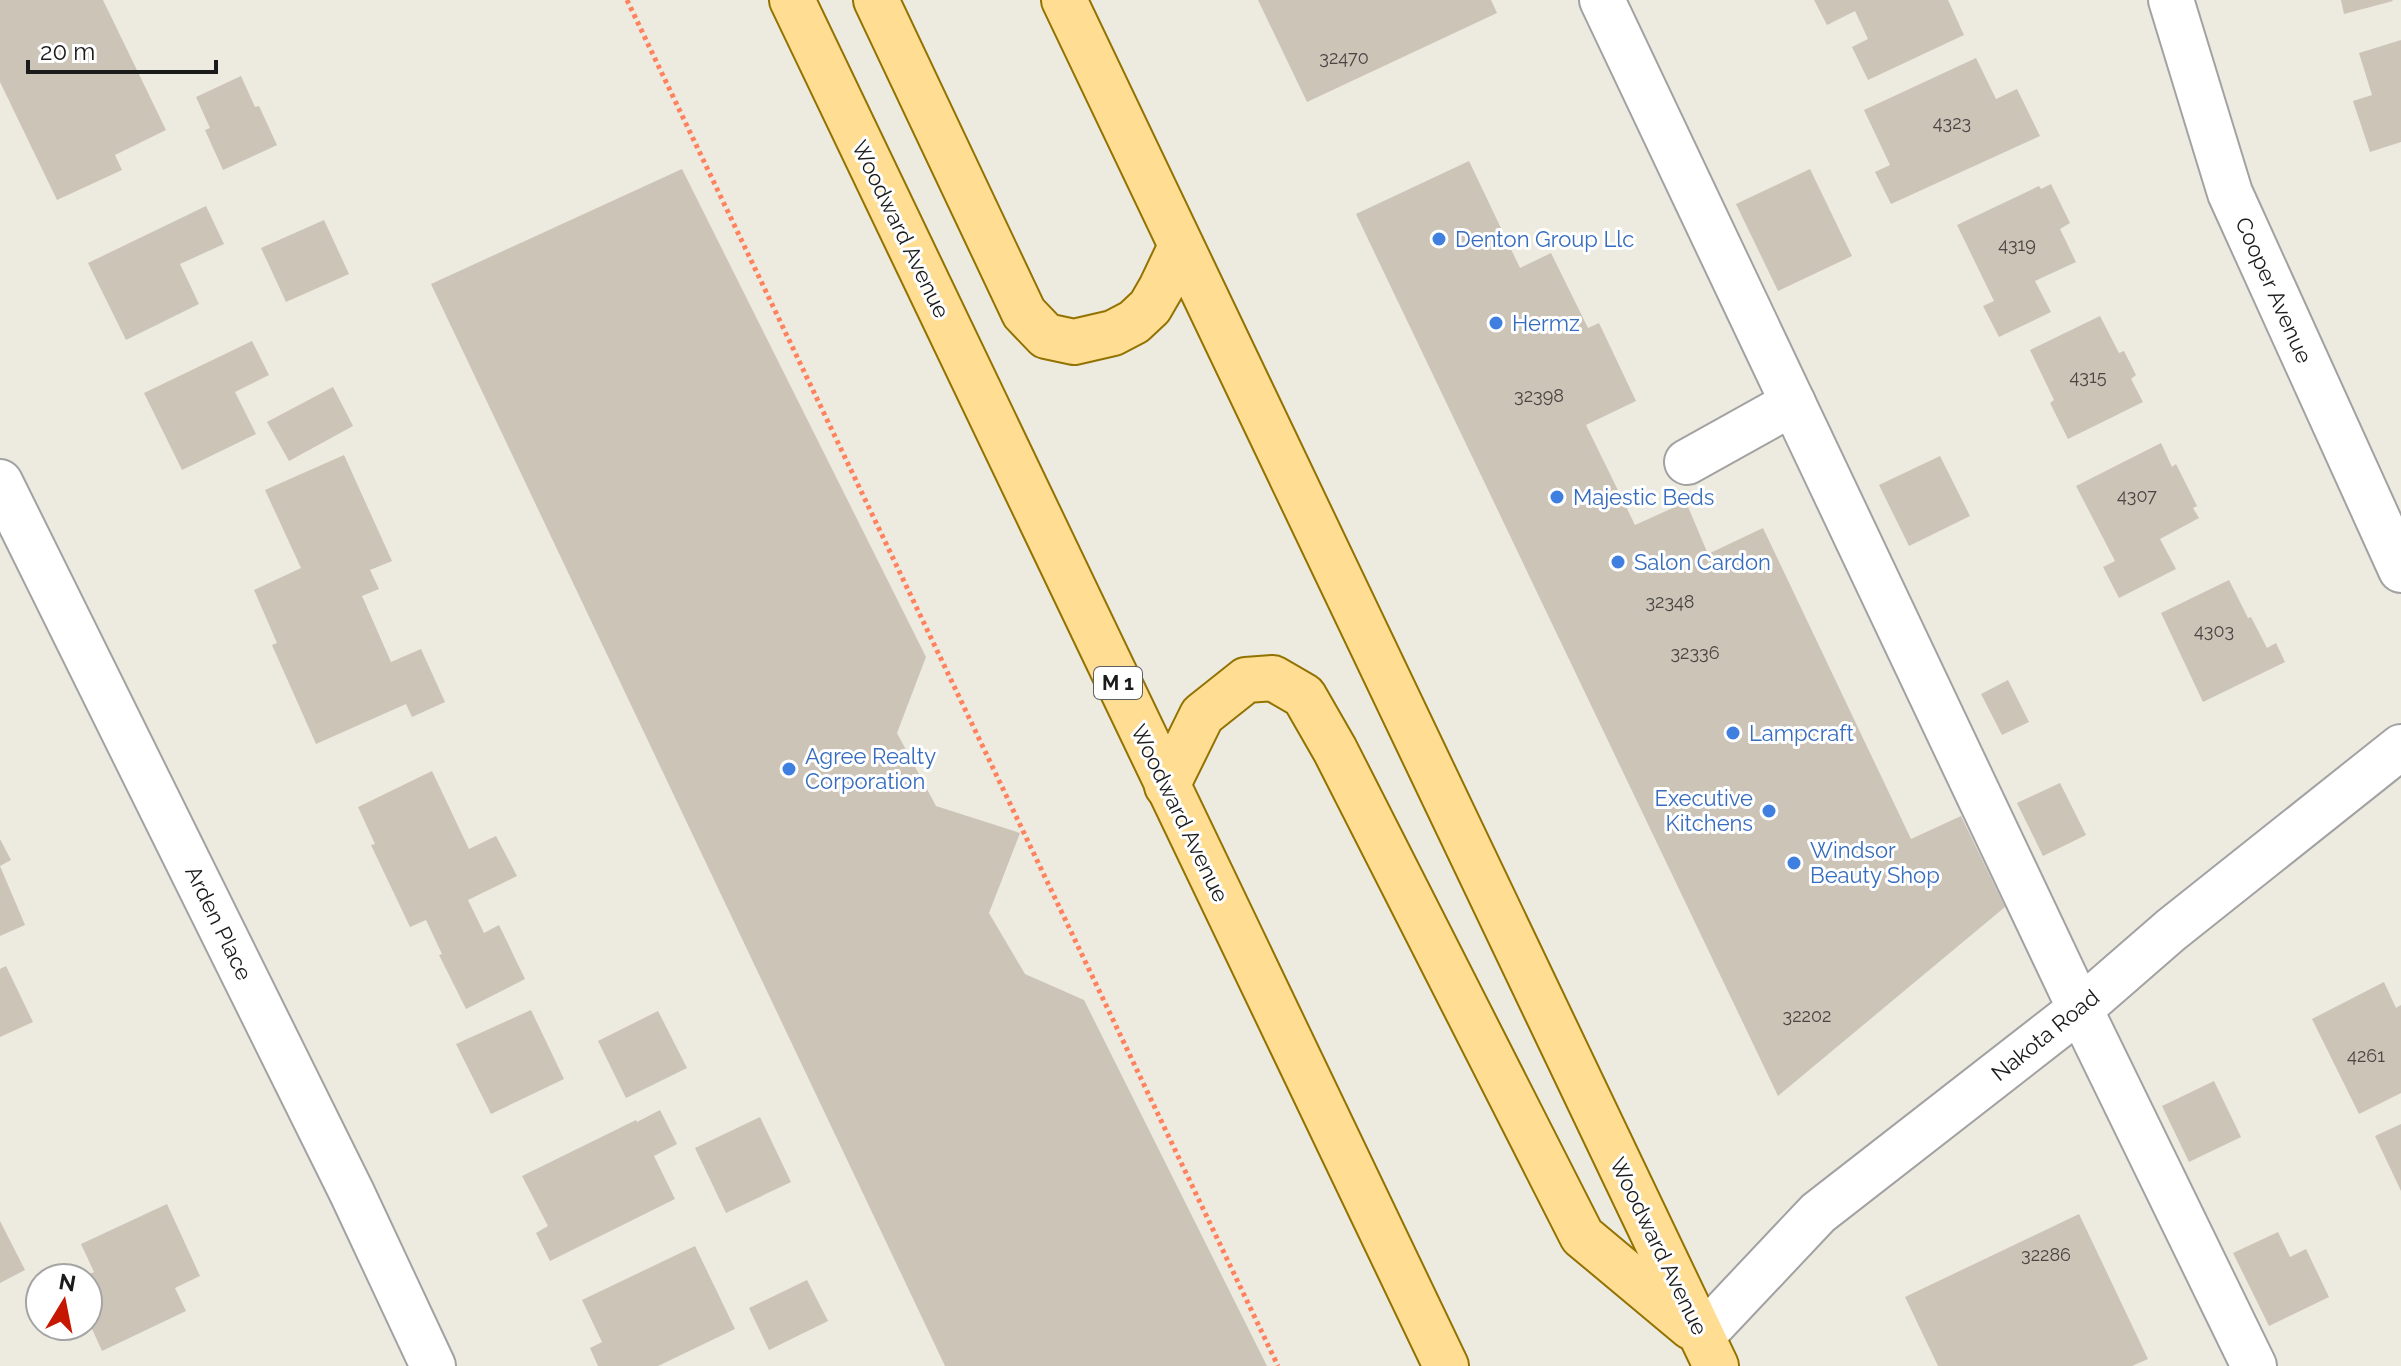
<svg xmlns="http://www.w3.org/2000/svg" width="2401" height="1366" font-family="Raleway,sans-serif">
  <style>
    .building { fill: #cdc4b8 }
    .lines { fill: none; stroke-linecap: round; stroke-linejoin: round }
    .minor-casing { stroke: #a2a2a2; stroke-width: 48 }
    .major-casing { stroke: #927200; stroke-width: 48 }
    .path { stroke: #ff825f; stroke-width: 5; stroke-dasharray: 4 4; stroke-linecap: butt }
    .minor { stroke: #fff; stroke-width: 44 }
    .major { stroke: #ffdd93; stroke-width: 44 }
    .shop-dot { fill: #3f7fe0; stroke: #fff; stroke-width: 3 }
    .labels { text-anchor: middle; stroke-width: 6; stroke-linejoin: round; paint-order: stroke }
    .number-label { font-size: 18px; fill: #484542 }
    .shield { fill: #fff; stroke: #5f5f5f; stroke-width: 2 }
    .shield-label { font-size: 20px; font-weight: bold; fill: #1b1b1b }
    .street-label { font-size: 22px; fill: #1b1b1b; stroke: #fff }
    .shop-label { font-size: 22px; fill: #366cbe; stroke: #fff; text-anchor: start }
  </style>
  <rect width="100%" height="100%" fill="#edeadf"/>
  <g class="building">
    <path d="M0 0H103L166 130 115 155 122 170 57 200 0 82Z"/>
    <path d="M1258 0H1491L1497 13 1307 102Z"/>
    <path d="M1814 0H1948L1964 35 1868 80 1852 47 1868 39 1855 11 1827 25Z"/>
    <path d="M2341 0H2392L2393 1 2344 14Z"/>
    <path d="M2401 40V142L2370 152 2353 101 2372 95 2359 53Z"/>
    <path d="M1976 58 1996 99 2017 89 2040 136 1891 204 1875 172 1890 165 1864 110Z"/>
    <path d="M241 76 255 107 259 106 277 145 223 170 205 130 210 128 196 97Z"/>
    <path d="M1469 161 1520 268 1551 253 1588 328 1599 323 1636 401 1586 425 1635 525 1686 502 1708 554 1763 528 1911 839 1961 816 2005 907 1778 1096 1356 214Z"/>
    <path d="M682 169 926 657 897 733 936 806 1020 833 989 913 1025 974 1084 1000 1267 1366H945L431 284Z"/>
    <path d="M1810 169 1852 256 1778 291 1736 204Z"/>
    <path d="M2051 184 2070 223 2060 229 2076 262 2035 281 2051 312 1999 337 1983 306 1994 301 1957 225 2039 186 2041 189Z"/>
    <path d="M206 206 224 244 180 264 199 304 126 340 88 263Z"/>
    <path d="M324 220 349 274 286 302 261 248Z"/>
    <path d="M2100 316 2119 353 2124 351 2136 375 2131 379 2143 402 2068 439 2050 403 2054 400 2030 350Z"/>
    <path d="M252 341 269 375 235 392 256 434 182 470 144 393Z"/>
    <path d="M333 387 353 426 289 461 267 422Z"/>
    <path d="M2161 443 2172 467 2176 464 2197 506 2193 508 2199 518 2160 539 2176 569 2119 598 2103 567 2115 561 2076 486Z"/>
    <path d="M344 455 392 561 370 570 379 589 362 596 391 662 421 649 445 702 412 717 406 704 316 744 272 645 277 643 254 590 301 568 265 490Z"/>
    <path d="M1940 456 1970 516 1909 546 1879 485Z"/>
    <path d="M2229 580 2248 618 2251 617 2267 648 2276 643 2285 662 2203 702 2161 613Z"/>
    <path d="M2008 680 2029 722 2002 735 1981 694Z"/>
    <path d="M432 771 469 849 496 836 517 876 468 900 484 933 499 925 525 979 466 1009 439 955 442 954 426 920 410 927 371 845 375 844 358 807Z"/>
    <path d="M2060 783 2086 835 2043 856 2017 803Z"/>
    <path d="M0 839 11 860 0 866 25 925 0 936Z"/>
    <path d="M6 966 33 1022 0 1037V969Z"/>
    <path d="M2384 982 2396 1008 2401 1005V1093L2359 1114 2312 1019Z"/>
    <path d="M531 1010 564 1079 491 1114 456 1044Z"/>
    <path d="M658 1011 687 1068 626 1098 598 1041Z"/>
    <path d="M2214 1081 2241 1137 2189 1162 2162 1106Z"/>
    <path d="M660 1110 677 1144 654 1156 675 1199 550 1261 536 1233 548 1226 522 1176 636 1120 637 1122Z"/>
    <path d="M760 1117 791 1182 726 1213 695 1148Z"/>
    <path d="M2401 1124V1191L2375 1136Z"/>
    <path d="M167 1204 200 1276 175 1288 186 1311 102 1351 88 1320V1278H80L94 1272 81 1244Z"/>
    <path d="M2079 1214 2148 1359 2132 1366H1938L1905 1297Z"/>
    <path d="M0 1221 25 1270 0 1283Z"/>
    <path d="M2278 1232 2290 1257 2306 1249 2329 1297 2269 1326 2233 1253Z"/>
    <path d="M695 1246 735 1329 658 1366H598L590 1348 602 1342 582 1300Z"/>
    <path d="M807 1280 828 1321 769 1350 749 1308Z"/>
  </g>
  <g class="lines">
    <defs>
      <g id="minor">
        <path d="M1602 0 2080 1009 2254 1366"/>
        <path d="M2171 0 2230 193 2401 570"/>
        <path d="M1687 462 1793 403"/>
        <path d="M0 482 352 1193 433 1366"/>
        <path d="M1702 1336 1818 1213 2080 1009 2171 930 2401 747"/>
      </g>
      <g id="major">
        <path d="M792 0 1446 1366"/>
        <path d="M876 0 1024 313 1046 336 1074 342 1113 333 1134 322 1150 307 1161 288 1181 246"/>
        <path d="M1064 0 1716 1366"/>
        <path d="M1167 786 1202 715 1246 680 1273 678 1304 696 1335 750 1582 1236 1691 1327"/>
      </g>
    </defs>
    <use href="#minor" class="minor-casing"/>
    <use href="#major" class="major-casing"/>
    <path class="path" d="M627 0 1278 1366"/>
    <use href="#minor" class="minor"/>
    <use href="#major" class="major"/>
  </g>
  <g class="shop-dot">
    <circle cx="1439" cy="239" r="8"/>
    <circle cx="1496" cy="323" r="8"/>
    <circle cx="1557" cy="497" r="8"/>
    <circle cx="1618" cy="562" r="8"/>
    <circle cx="1733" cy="733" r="8"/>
    <circle cx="789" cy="769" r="8"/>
    <circle cx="1769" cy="811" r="8"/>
    <circle cx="1794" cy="863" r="8"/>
  </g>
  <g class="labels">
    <g class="number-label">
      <text x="1344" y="64">32470</text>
      <text x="1952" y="129">4323</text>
      <text x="2017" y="251">4319</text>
      <text x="2088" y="383">4315</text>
      <text x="1539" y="402">32398</text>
      <text x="2137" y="502">4307</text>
      <text x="1670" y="608">32348</text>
      <text x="2214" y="637">4303</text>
      <text x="1695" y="659">32336</text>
      <text x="1807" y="1022">32202</text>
      <text x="2366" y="1062">4261</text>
      <text x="2046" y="1261">32286</text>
    </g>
    <rect class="shield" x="1094" y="667" width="48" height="32" rx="6"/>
    <g class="shield-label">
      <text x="1118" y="690">M 1</text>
    </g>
    <g class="street-label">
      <text transform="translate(901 229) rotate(64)" y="8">Woodward Avenue</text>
      <text transform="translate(2274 290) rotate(66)" y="8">Cooper Avenue</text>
      <text transform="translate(1180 813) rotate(64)" y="8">Woodward Avenue</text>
      <text transform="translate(219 923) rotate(64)" y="8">Arden Place</text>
      <text transform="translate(2045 1035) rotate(-39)" y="8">Nakota Road</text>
      <text transform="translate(1659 1246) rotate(64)" y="8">Woodward Avenue</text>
    </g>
    <g class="shop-label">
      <text x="1455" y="247">Denton Group Llc</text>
      <text x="1512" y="331">Hermz</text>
      <text x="1573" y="505">Majestic Beds</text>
      <text x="1634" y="570">Salon Cardon</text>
      <text x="1749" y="741">Lampcraft</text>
      <text x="805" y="764">Agree Realty<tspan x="805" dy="25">Corporation</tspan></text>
      <text x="1753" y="806" text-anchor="end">Executive<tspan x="1753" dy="25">Kitchens</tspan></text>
      <text x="1810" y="858">Windsor<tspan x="1810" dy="25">Beauty Shop</tspan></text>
    </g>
  </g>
  <g transform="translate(64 1302) rotate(10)"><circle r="38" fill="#ffffff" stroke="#a4a4a4" stroke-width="2"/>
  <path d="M0-6L14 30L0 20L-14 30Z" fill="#c61700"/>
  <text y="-12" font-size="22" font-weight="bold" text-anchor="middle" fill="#1b1b1b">N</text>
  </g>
  <path d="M28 60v12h188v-12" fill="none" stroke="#1b1b1b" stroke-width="4"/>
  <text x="40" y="60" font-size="24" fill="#1b1b1b" stroke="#ffffff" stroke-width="6" paint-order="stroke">20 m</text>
</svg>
